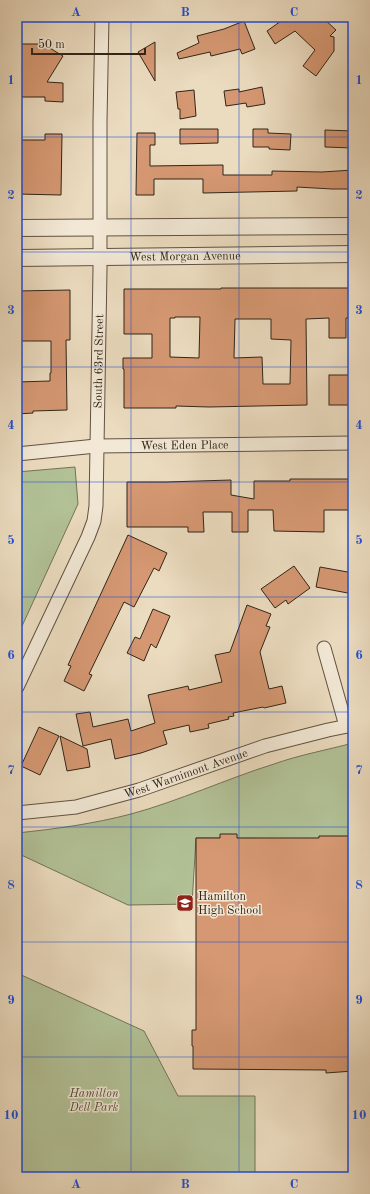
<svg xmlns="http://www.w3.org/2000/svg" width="370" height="1194" font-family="'Old Standard TT',serif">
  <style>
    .green { fill: #b2c196; stroke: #727357 }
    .building { fill: #d59872; stroke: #312518; fill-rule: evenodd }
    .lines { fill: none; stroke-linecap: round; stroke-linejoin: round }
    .minor-casing { stroke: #605242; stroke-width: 15 }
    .tertiary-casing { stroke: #605242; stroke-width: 18 }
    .minor { stroke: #f2e8d5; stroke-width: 13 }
    .tertiary { stroke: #f2e8d5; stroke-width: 16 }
    .grid { fill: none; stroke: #1d4ed8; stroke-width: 1; stroke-opacity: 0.55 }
    .labels { text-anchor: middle; stroke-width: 3; stroke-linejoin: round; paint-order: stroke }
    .street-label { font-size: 12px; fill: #312518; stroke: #f2e8d5 }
    .poi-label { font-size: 12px; fill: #312518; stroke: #f2e8d5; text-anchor: start }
    .park-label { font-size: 12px; font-style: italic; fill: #514c38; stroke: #f2e8d5 }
    .neatline { fill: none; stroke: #1d4ed8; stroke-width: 1.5 }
    .grid-label { font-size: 13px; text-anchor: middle; font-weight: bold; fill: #1d4ed8 }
  </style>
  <rect width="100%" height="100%" fill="#ebdbbf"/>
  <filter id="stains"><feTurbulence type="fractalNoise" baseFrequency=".005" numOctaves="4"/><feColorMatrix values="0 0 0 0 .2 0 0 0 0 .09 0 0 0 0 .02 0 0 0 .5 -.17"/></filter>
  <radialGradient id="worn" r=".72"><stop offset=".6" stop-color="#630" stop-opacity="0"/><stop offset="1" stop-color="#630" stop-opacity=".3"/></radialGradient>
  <g class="green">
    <path d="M75 467 78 504 17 637V472Z"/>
    <path d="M353 743V839L196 838 192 904 128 905 17 853V833C55 829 93 824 131 814 179 801 226 779 274 764 299 755 327 750 353 743Z"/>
    <path d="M17 973 144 1031 178 1096H255V1177H17Z"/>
  </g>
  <g class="building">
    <path d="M279 17H322L336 30 330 36 334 37V51L316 76 303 66 315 50 295 31 275 44 267 31 281 21Z"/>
    <path d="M244 21 255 49 242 54 240 49 211 56 210 52 179 59 177 53 199 43 197 36 224 29Z"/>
    <path d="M155 42V81L138 52Z"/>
    <path d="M17 44H43L63 56 47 82 63 83V102L45 101V97H17Z"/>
    <path d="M262 87 265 104 247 107 246 103 226 106 224 91 239 89V92Z"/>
    <path d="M194 90 196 116 180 119V109H178L176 92Z"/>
    <path d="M180 129H218V143L180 144Z"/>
    <path d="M253 129H268V133L291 134 290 150 269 149V147H253Z"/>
    <path d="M325 130 353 131V148L325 147Z"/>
    <path d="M137 133H155V145H150V166L223 165V175H272V171L322 172 353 170V189H332L297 187V191L203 193V179H154V195H136Z"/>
    <path d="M45 134H62L61 195 17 194V179H19L18 157H17V140H45Z"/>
    <path d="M221 288H352V318H346V338H329V318L306 319 307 405 209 407 176 406V408H124V369H123V358H152V334H124V289H221ZM175 317H200L199 358 170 357V318H175ZM235 319H271V339L291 340 290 384H263L262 357 234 358Z"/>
    <path d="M70 290V340H66L67 410 33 411V413L17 414V382L50 381V373H51V341H20V309H17V291Z"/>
    <rect x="329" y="375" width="21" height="30"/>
    <path d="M290 479H352V510H324V532L274 531 273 510H248V532H232V512H203L204 532H188V527H127V482H166L231 480V495L254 499V481H290Z"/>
    <path d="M128 535 167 553 159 571 154 568 134 607 124 602 89 674 92 675 84 691 64 681 71 666 68 665Z"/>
    <path d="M294 566 310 588 288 604 286 600 275 608 261 589Z"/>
    <path d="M320 567 353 573V594L316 587Z"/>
    <path d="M247 605 271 614 266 626 270 627 260 652 269 689 282 686 286 703 264 708 263 707 233 713 234 716 228 717 229 719 208 724 209 728 190 732 189 725 163 731 167 744 141 753 115 759 111 739 83 746 76 714 90 712 93 727 128 719 131 731 155 723 148 695 188 686 189 690 222 682 215 655 230 652Z"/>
    <path d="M153 609 170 616 156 648 151 644 144 661 127 653 135 637 140 639Z"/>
    <path d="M39 727 59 736 40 775 21 766Z"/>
    <path d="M60 736 87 749 90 767 67 771Z"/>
    <path d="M220 834H237V838H319V836H353V1071L326 1073V1070L193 1069V1046H192V1030H196V838H220Z"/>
  </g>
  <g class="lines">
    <defs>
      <g id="minor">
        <path id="s1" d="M17 454 96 446 353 443"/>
        <path d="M324 648 346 726"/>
        <path id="s2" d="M17 687 88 537 94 521 96 506 100 269V121L102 17"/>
        <path id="s3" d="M17 813 76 807 139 790 265 746 328 730 353 725"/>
      </g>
      <g id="tertiary">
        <path d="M17 228 353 226"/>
        <path id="s4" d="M17 258 353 254"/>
      </g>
    </defs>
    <use href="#minor" class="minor-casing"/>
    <use href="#tertiary" class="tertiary-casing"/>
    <use href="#minor" class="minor"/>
    <use href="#tertiary" class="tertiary"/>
  </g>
  <path class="grid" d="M131 17V1177M239 17V1177M17 137H353M17 252H353M17 367H353M17 482H353M17 597H353M17 712H353M17 827H353M17 942H353M17 1057H353"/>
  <defs>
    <symbol id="school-square" viewBox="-11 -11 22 22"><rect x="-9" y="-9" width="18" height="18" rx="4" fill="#8f2418" stroke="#f2e8d5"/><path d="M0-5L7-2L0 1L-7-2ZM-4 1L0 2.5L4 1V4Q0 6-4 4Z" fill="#fff"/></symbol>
  </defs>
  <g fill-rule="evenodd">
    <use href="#school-square" x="175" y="893" width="20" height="20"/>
  </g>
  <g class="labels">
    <g class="street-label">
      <text dy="4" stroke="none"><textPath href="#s4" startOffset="168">West Morgan Avenue</textPath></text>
      <text dy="4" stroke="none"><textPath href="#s2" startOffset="343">South 63rd Street</textPath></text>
      <text dy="4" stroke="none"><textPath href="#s1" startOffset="168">West Eden Place</textPath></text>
      <text dy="4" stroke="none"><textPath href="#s3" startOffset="174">West Warnimont Avenue</textPath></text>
    </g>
    <g class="poi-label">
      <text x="198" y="900">Hamilton<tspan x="198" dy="14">High School</tspan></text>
    </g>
    <g class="park-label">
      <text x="94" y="1097">Hamilton<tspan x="94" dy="14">Dell Park</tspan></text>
    </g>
  </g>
  <rect width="370" height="1194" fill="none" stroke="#ebdbbf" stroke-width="44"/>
  <path d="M32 48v6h113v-6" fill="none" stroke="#312518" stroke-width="2"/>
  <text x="38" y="48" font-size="12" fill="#312518" stroke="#f2e8d5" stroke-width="3" paint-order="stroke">50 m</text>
  <rect x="22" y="22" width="326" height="1150" class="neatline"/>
  <g class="grid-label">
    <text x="76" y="16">A</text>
    <text x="185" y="16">B</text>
    <text x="294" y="16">C</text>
    <text x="11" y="84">1</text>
    <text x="359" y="84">1</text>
    <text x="11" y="199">2</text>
    <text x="359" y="199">2</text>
    <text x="11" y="314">3</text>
    <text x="359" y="314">3</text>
    <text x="11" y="429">4</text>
    <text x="359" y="429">4</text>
    <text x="11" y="544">5</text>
    <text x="359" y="544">5</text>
    <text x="11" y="659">6</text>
    <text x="359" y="659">6</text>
    <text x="11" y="774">7</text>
    <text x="359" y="774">7</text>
    <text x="11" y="889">8</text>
    <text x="359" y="889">8</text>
    <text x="11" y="1004">9</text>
    <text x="359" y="1004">9</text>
    <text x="11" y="1119">10</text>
    <text x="359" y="1119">10</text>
    <text x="76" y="1188">A</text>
    <text x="185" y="1188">B</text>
    <text x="294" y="1188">C</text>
  </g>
  <rect width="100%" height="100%" filter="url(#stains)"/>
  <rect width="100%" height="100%" fill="url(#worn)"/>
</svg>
